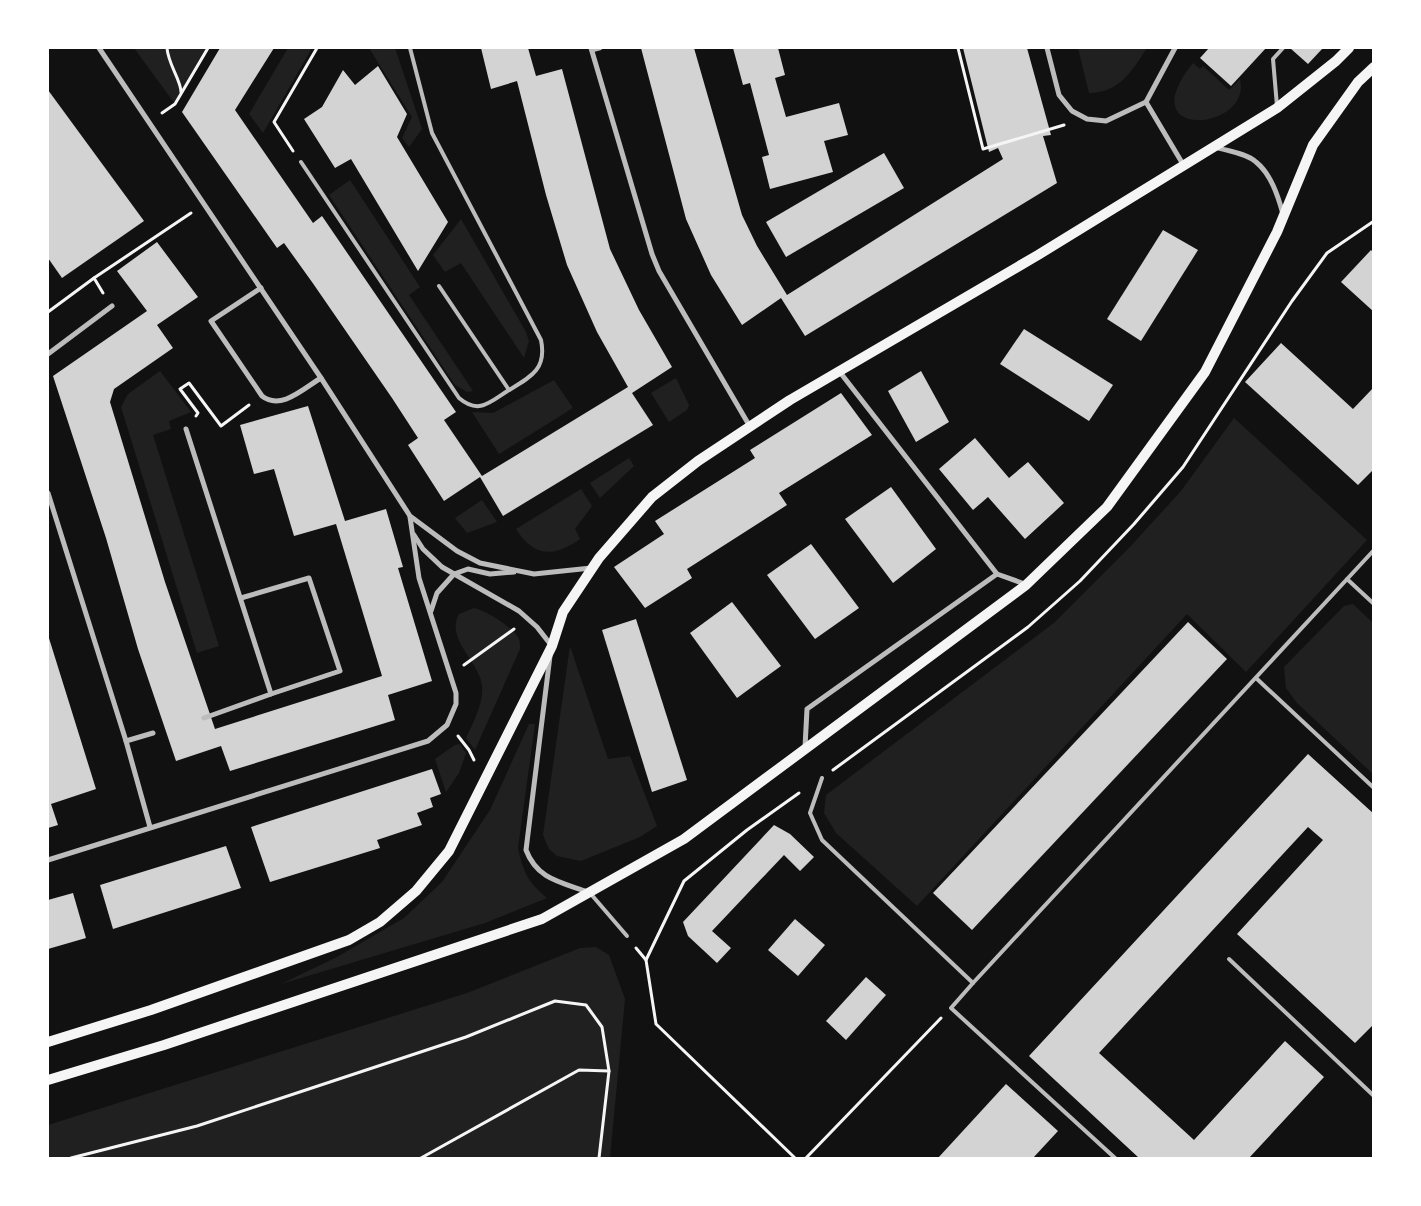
<svg xmlns="http://www.w3.org/2000/svg" width="1421" height="1206" font-family="'DM Sans',sans-serif">
  <style>
    .green { fill: #202020 }
    .building { fill: #d3d3d3 }
    .lines { fill: none; stroke-linecap: round; stroke-linejoin: round }
    .path { stroke: #f5f5f5; stroke-width: 3 }
    .service { stroke: #bcbcbc; stroke-width: 4 }
    .pedestrian { stroke: #bcbcbc; stroke-width: 4.5 }
    .minor { stroke: #bcbcbc; stroke-width: 5 }
    .secondary { stroke: #f5f5f5; stroke-width: 10 }
  </style>
  <rect width="100%" height="100%" fill="#111"/>
  <g class="green">
    <path d="M134 48H208L175 104Z"/>
    <path d="M288 48H312L263 133 249 114Z"/>
    <path d="M369 48H395L422 129 409 147 402 138 412 117Z"/>
    <path d="M1078 48H1147C1132 71 1119 93 1089 93Z"/>
    <path d="M1193 63 1200 69 1203 66 1229 90 1240 79C1253 131 1129 142 1193 63Z"/>
    <path d="M350 180 420 287 409 295 473 391 467 392 455 385 329 195Z"/>
    <path d="M461 219 526 332 529 341 524 358 461 263 445 272 433 255Z"/>
    <path d="M160 371 191 412 169 421 171 429 153 435 219 646 197 653 121 407 128 394Z"/>
    <path d="M676 378 689 405 687 410 669 422 651 393Z"/>
    <path d="M554 380 573 408 499 454 472 412 493 413Z"/>
    <path d="M1234 418 1367 540 1246 672 1187 614 917 906 836 833 824 813 826 795 1055 622 1128 549 1181 491Z"/>
    <path d="M629 458 634 466 600 498 590 483Z"/>
    <path d="M581 489 592 506 575 529 580 539C553 558 534 557 516 529Z"/>
    <path d="M482 500 497 522 467 533 455 518Z"/>
    <path d="M1353 604 1373 623V774L1297 703 1286 688 1284 667 1344 606Z"/>
    <path d="M474 608C485 610 512 627 518 637 520 640 520 645 520 649L475 750 466 738C473 722 484 703 482 685 479 661 445 639 459 614Z"/>
    <path d="M570 646 608 759 630 756 657 826 640 837 581 861 557 856 549 849 543 835Z"/>
    <path d="M529 724H535L518 848C523 872 528 882 547 898L485 923 281 984 337 957 404 918 442 882 490 810Z"/>
    <path d="M460 744 466 753 459 773 446 792 435 759 455 745Z"/>
    <path d="M596 947 609 955 625 999 610 1158H48V1125L467 993 580 948Z"/>
  </g>
  <g class="building">
    <path d="M220 48H274L235 110 313 223 322 216 456 412 444 420 482 476 628 387 597 332 567 265 546 195 517 81 491 89 481 48H528L536 76 562 69 610 249 639 310 672 367 632 393 653 425 503 516 480 477 444 501 408 445 418 438 392 398 312 282 284 243 277 248 182 112Z"/>
    <path d="M641 48H694L742 215 757 246 787 295 1003 159 998 148 989 152 963 48H1027L1051 135 1043 136 1057 183 805 336 781 298 742 325 711 275 686 219Z"/>
    <path d="M733 48H778L785 75 775 78 786 117 839 103 848 135 824 141 833 172 770 189 762 157 769 155 750 83 743 85Z"/>
    <path d="M1209 48H1266L1231 86 1200 58Z"/>
    <path d="M1290 48H1323L1308 64Z"/>
    <path d="M378 66 407 114 397 137 448 222 418 271 351 159 335 168 304 119 322 107 343 70 355 85Z"/>
    <path d="M48 90 144 221 62 278 48 258Z"/>
    <path d="M884 153 904 188 786 257 766 222Z"/>
    <path d="M1163 230 1198 250 1141 341 1107 319Z"/>
    <path d="M157 242 198 297 157 325 173 348 114 389 110 402 165 582 215 729 382 676 336 524 294 536 274 469 254 474 240 425 308 406 345 521 386 509 403 567 398 568 432 681 388 695 395 720 230 771 221 746 176 761 138 649 106 538 53 376 147 311 117 271Z"/>
    <path d="M1371 250 1374 253V312L1341 282Z"/>
    <path d="M1024 329 1113 385 1089 421 1000 364Z"/>
    <path d="M1281 343 1353 409 1374 387V469L1358 485 1245 382Z"/>
    <path d="M921 371 949 422 916 442 888 391Z"/>
    <path d="M841 393 872 435 779 493 787 505 687 569 692 578 645 608 614 567 664 534 655 521 755 458 750 450Z"/>
    <path d="M975 438 1009 478 1028 462 1064 503 1025 539 988 497 973 510 939 469Z"/>
    <path d="M891 487 936 549 893 583 845 519Z"/>
    <path d="M811 544 859 608 815 639 767 575Z"/>
    <path d="M732 602 781 666 737 698 690 633Z"/>
    <path d="M636 619 687 780 652 792 602 630Z"/>
    <path d="M1188 622 1227 659 972 930 933 893Z"/>
    <path d="M48 635 96 789 51 804 58 825 48 828Z"/>
    <path d="M1308 754 1374 814V1024L1355 1043 1237 934 1323 840 1308 827 1099 1053 1194 1140 1285 1041 1324 1077 1249 1158H1139L1029 1056Z"/>
    <path d="M432 769 441 794 430 798 433 807 417 813 422 825 377 840 380 848 270 882 251 827Z"/>
    <path d="M774 825 790 834 814 857 800 871 784 855 712 931 731 948 717 963 688 936 683 922Z"/>
    <path d="M226 846 241 888 113 929 100 885Z"/>
    <path d="M73 893 86 938 48 949V900Z"/>
    <path d="M795 919 825 945 798 976 768 950Z"/>
    <path d="M866 977 886 995 846 1040 826 1021Z"/>
    <path d="M1006 1084 1058 1131 1033 1158H938Z"/>
  </g>
  <g class="lines">
    <g class="path">
      <path d="M167 48C168 64 181 80 181 92"/>
      <path d="M958 48 983 149 1064 125"/>
      <path d="M162 113 175 104 208 48"/>
      <path d="M293 151 274 122 317 48"/>
      <path d="M94 278 191 213"/>
      <path d="M48 312 94 278 103 293"/>
      <path d="M196 416 198 413 180 389 189 383 221 426 249 405"/>
      <path d="M464 665 514 629"/>
      <path d="M458 736 469 750 474 760"/>
      <path d="M833 770 1028 627 1080 581 1134 524 1183 467 1292 301 1327 253 1374 221"/>
      <path d="M636 948 646 960"/>
      <path d="M71 1158 197 1126 466 1037 555 1001 586 1005 602 1027 609 1071 599 1158"/>
      <path d="M421 1158 579 1070 609 1071"/>
      <path d="M795 1158 656 1024 646 960 684 881 747 830 799 793"/>
      <path d="M806 1158 941 1018"/>
    </g>
    <g class="service">
      <path d="M410 48 432 133 541 340C547 369 531 377 509 390L439 286"/>
      <path d="M1277 106 1273 59 1283 48"/>
      <path d="M301 162 459 398C479 415 490 402 509 390"/>
      <path d="M1347 579 1374 604"/>
      <path d="M1256 678 1374 788"/>
      <path d="M822 778 810 813 822 840 973 983 1374 550"/>
      <path d="M590 893 627 936"/>
      <path d="M1229 959 1374 1096"/>
      <path d="M973 983 951 1008 1115 1158"/>
    </g>
    <path class="pedestrian" d="M592 50 600 48"/>
    <g class="minor">
      <path d="M99 48 321 378 410 516 457 551 480 563 534 574 591 568"/>
      <path d="M591 48 652 254 659 271 749 425"/>
      <path d="M1047 48 1059 95 1072 111 1087 119 1106 121 1146 102"/>
      <path d="M1175 48 1146 102 1184 166"/>
      <path d="M1215 147C1227 151 1246 153 1256 162 1271 174 1278 196 1283 214"/>
      <path d="M261 288 211 321 262 396C281 411 304 388 321 378"/>
      <path d="M48 354 112 306"/>
      <path d="M839 371 997 574"/>
      <path d="M186 429 271 694 204 718"/>
      <path d="M48 493 126 741 150 827"/>
      <path d="M414 535 423 549 442 567 519 611 537 627 551 645"/>
      <path d="M241 598 309 578 340 671 271 694"/>
      <path d="M431 611 437 593 454 574 468 569 490 574 514 572"/>
      <path d="M550 656 526 850C537 879 560 882 588 892"/>
      <path d="M126 741 153 733"/>
      <path d="M805 747 807 709 997 574 1025 584"/>
      <path d="M48 860 428 741 447 725 456 704V693L419 578 410 517"/>
    </g>
    <g class="secondary">
      <path d="M48 1042 151 1010 349 940 380 922 416 891 449 851 552 646 563 612 599 558 652 497 698 461 790 400 1038 255 1277 108 1336 61 1349 48"/>
      <path d="M48 1080 164 1045 542 919 684 839 1026 585 1107 507 1205 372 1277 232 1313 145 1358 82 1374 67"/>
    </g>
  </g>
  <rect width="1421" height="1206" fill="none" stroke="#ffffff" stroke-width="98"/>
</svg>
